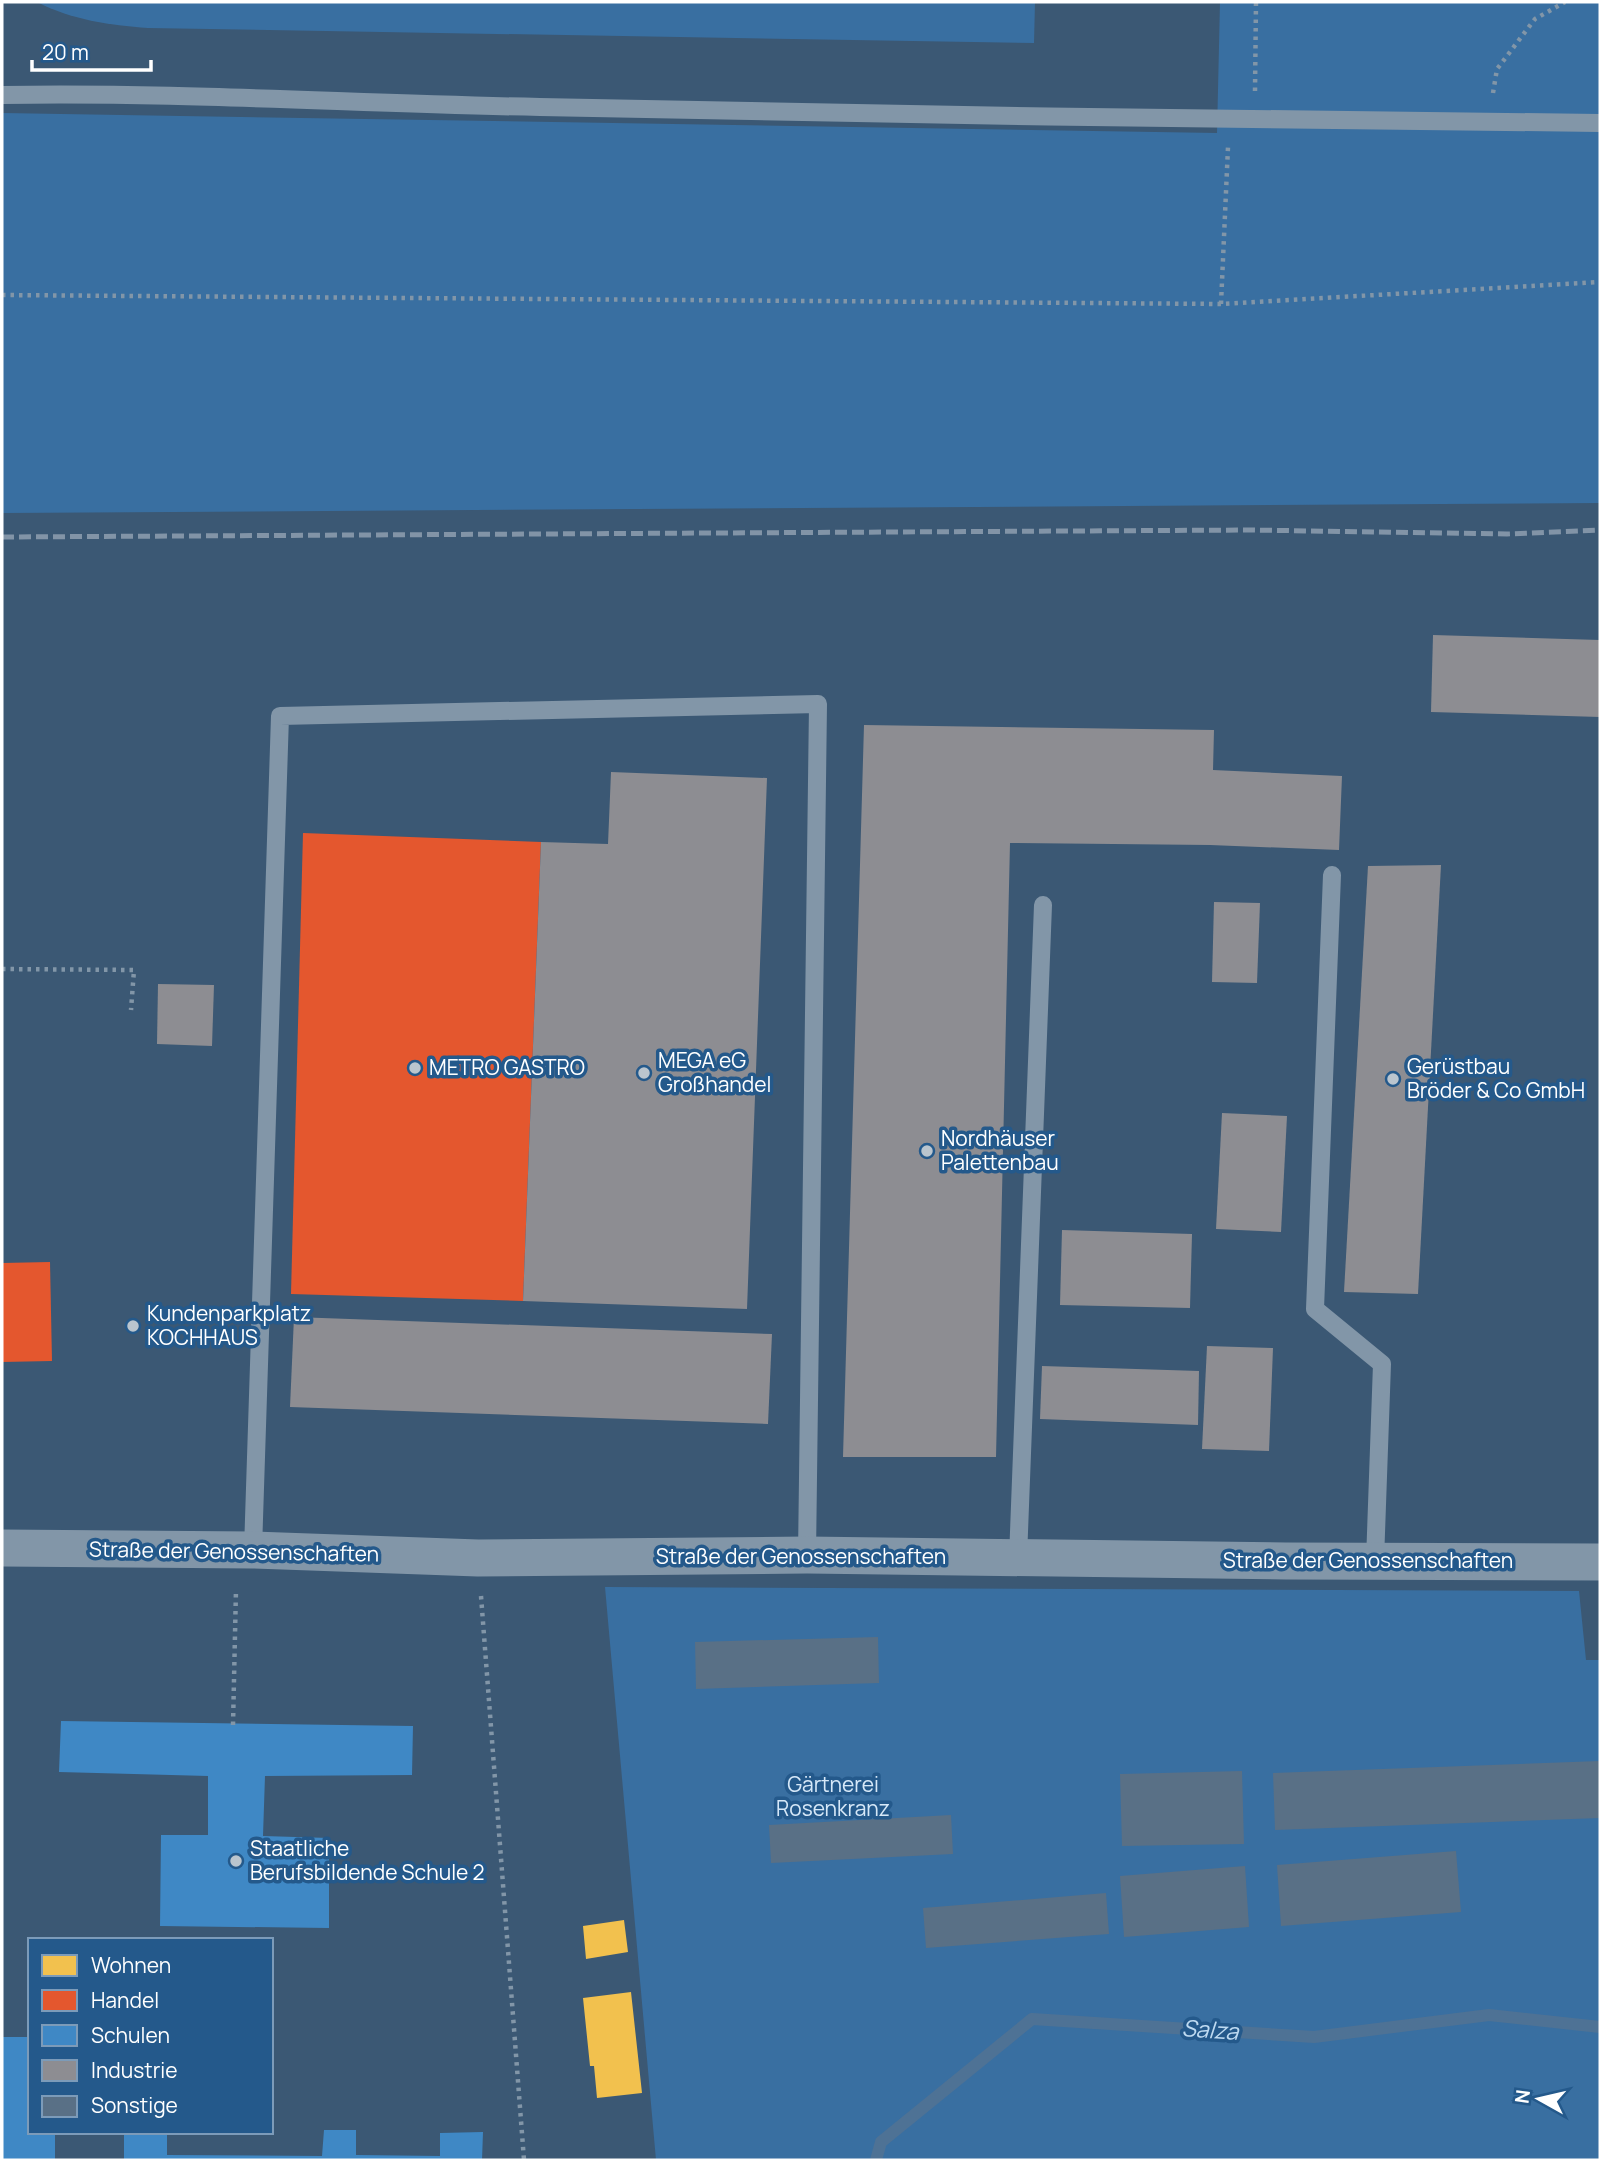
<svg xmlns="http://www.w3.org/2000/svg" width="1602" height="2162" font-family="Manrope,sans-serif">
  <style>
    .green { fill: #396fa1 }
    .homes { fill: #f2c14e }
    .shops { fill: #e4572e }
    .schools { fill: #3f88c5 }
    .industry { fill: #8d8d92 }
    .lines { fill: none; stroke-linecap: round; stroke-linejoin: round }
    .stream { stroke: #4e7295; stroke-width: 12 }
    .building { fill: #597086 }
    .path { stroke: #8296a8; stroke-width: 4.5; stroke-dasharray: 3.5 5; stroke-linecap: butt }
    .lane { stroke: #8296a8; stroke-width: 18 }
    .street { stroke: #8296a8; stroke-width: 37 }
    .rail { stroke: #8294a7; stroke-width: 5; stroke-dasharray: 12 5; stroke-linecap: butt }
    .poi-dot { fill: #bac5ce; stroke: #24598b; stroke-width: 2.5 }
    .labels { text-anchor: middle; stroke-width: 7; stroke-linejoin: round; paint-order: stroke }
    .poi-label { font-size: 21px; fill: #fff; stroke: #24598b; text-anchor: start }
    .street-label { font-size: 21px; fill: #fff; stroke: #24598b }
    .park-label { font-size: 21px; fill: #d6e8f8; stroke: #24598b }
    .water-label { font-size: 23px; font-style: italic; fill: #bedaf1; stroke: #24598b }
  </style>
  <rect width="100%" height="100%" fill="#3b5874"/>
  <g class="green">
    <path d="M37 2H1035L1034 43 148 28C109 25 72 20 37 2Z"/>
    <path d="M1220 2H1600V503L2 513V113L1217 133Z"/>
    <path d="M605 1587 1579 1591 1586 1660H1600V2160H656Z"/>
  </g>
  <g class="homes">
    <path d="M624 1920 628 1952 586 1959 583 1926Z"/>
    <path d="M631 1992 642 2093 597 2098 594 2066H590L583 1998Z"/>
  </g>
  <g class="shops">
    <path d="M303 833 541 842 523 1301 291 1294Z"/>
    <path d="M50 1262 52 1361 2 1362V1263Z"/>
  </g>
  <g class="schools">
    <path d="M61 1721 413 1726 412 1775 265 1776 263 1836 329 1838V1928L160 1926 161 1835H208V1776L59 1772Z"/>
    <path d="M2 2037H30V2132H55V2160H2Z"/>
    <path d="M324 2130H356V2155L440 2156V2133L483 2132 482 2160H124V2132H167V2155L322 2156Z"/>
  </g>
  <g class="industry">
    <path d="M1433 635 1600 640V717L1431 712Z"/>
    <path d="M864 725 1214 730 1213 770 1342 776 1339 850 1210 845 1010 843 996 1457H843Z"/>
    <path d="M611 772 767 778 747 1309 523 1301 541 842 608 844Z"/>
    <path d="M1441 865 1418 1294 1344 1292 1368 866Z"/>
    <path d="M1214 902 1260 903 1257 983 1212 982Z"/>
    <path d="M158 984 214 985 212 1046 157 1044Z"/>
    <path d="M1222 1113 1287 1116 1281 1232 1216 1229Z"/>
    <path d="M1062 1230 1192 1234 1190 1308 1060 1305Z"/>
    <path d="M294 1317 772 1334 768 1424 290 1407Z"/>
    <path d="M1207 1346 1273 1348 1269 1451 1202 1449Z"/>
    <path d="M1042 1366 1199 1371 1198 1425 1040 1419Z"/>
  </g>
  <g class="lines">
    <path class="stream" d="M876 2160 881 2142 1032 2019 1314 2037 1489 2015 1600 2027"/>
  </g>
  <g class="building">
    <path d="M878 1637 879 1683 696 1689 695 1642Z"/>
    <path d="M1600 1761V1818L1275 1830 1273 1773Z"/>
    <path d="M1242 1771 1244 1844 1122 1846 1120 1774Z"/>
    <path d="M951 1815 953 1854 771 1863 769 1825Z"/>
    <path d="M1456 1851 1461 1912 1281 1926 1277 1865Z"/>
    <path d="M1245 1866 1249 1927 1124 1937 1120 1876Z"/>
    <path d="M1106 1893 1109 1934 926 1948 923 1908Z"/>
  </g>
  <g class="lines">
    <g class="path">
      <path d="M1255 91 1256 2"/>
      <path d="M1493 93 1497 69 1535 19 1565 2"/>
      <path d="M2 295 1221 304 1600 282"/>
      <path d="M1221 304 1228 147"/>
      <path d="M2 969 134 970 131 1010"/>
      <path d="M481 1596 524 2160"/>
      <path d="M233 1725 236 1589"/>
    </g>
    <g class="lane">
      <path d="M2 95C181 92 360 104 540 107 893 114 1247 121 1600 123"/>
      <path d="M1332 875 1315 1309 1382 1364 1375 1561"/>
      <path d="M253 1550 280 716 818 704 807 1555"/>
      <path d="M1018 1558 1043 905"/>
    </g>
    <path class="street" d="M2 1548 253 1550 478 1558 807 1555 1286 1561 1600 1562"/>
    <path class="rail" d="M2 537 1249 530 1507 534 1600 530"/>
  </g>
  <g class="poi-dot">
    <circle cx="415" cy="1068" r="7"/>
    <circle cx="644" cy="1073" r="7"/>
    <circle cx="1393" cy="1079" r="7"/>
    <circle cx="927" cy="1151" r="7"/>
    <circle cx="133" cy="1326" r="7"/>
    <circle cx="236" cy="1861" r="7"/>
  </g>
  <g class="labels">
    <g class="poi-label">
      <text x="658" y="1068">MEGA eG<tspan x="658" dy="24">Großhandel</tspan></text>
      <text x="1407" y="1074">Gerüstbau<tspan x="1407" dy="24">Bröder &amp; Co GmbH</tspan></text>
      <text x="429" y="1075">METRO GASTRO</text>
      <text x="941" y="1146">Nordhäuser<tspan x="941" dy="24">Palettenbau</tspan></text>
      <text x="147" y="1321">Kundenparkplatz<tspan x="147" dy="24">KOCHHAUS</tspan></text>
      <text x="250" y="1856">Staatliche<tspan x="250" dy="24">Berufsbildende Schule 2</tspan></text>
    </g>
    <g class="street-label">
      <text transform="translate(234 1552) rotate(1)" y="7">Straße der Genossenschaften</text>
      <text x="801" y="1564">Straße der Genossenschaften</text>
      <text x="1368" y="1568">Straße der Genossenschaften</text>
    </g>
    <g class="park-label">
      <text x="833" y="1792">Gärtnerei<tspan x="833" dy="24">Rosenkranz</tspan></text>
    </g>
    <g class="water-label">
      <text transform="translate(1210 2030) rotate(4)" y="8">Salza</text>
    </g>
  </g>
  <rect width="1602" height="2162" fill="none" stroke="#ffffff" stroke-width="7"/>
  <rect x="28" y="1938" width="245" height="196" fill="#24598b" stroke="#7c9bb9" stroke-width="2"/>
  <rect x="42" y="1955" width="35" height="21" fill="#f2c14e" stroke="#7c9bb9" stroke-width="2"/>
  <text x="91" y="1973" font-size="21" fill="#ffffff">Wohnen</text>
  <rect x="42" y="1990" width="35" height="21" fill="#e4572e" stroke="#7c9bb9" stroke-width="2"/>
  <text x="91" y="2008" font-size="21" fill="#ffffff">Handel</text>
  <rect x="42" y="2025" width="35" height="21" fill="#3f88c5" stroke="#7c9bb9" stroke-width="2"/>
  <text x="91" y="2043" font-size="21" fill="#ffffff">Schulen</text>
  <rect x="42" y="2060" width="35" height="21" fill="#8d8d92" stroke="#7c9bb9" stroke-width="2"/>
  <text x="91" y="2078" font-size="21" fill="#ffffff">Industrie</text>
  <rect x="42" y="2096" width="35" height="21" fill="#597086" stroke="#7c9bb9" stroke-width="2"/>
  <text x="91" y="2113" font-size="21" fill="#ffffff">Sonstige</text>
  <g transform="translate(1539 2099) rotate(278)" stroke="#24598b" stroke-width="5" paint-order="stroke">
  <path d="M0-5L12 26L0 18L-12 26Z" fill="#ffffff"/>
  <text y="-10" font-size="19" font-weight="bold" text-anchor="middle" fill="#ffffff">N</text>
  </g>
  <path d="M32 60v10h119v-10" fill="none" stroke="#ffffff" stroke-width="3.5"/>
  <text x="42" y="60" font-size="21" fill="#ffffff" stroke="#24598b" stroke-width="5" paint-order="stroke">20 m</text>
</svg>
